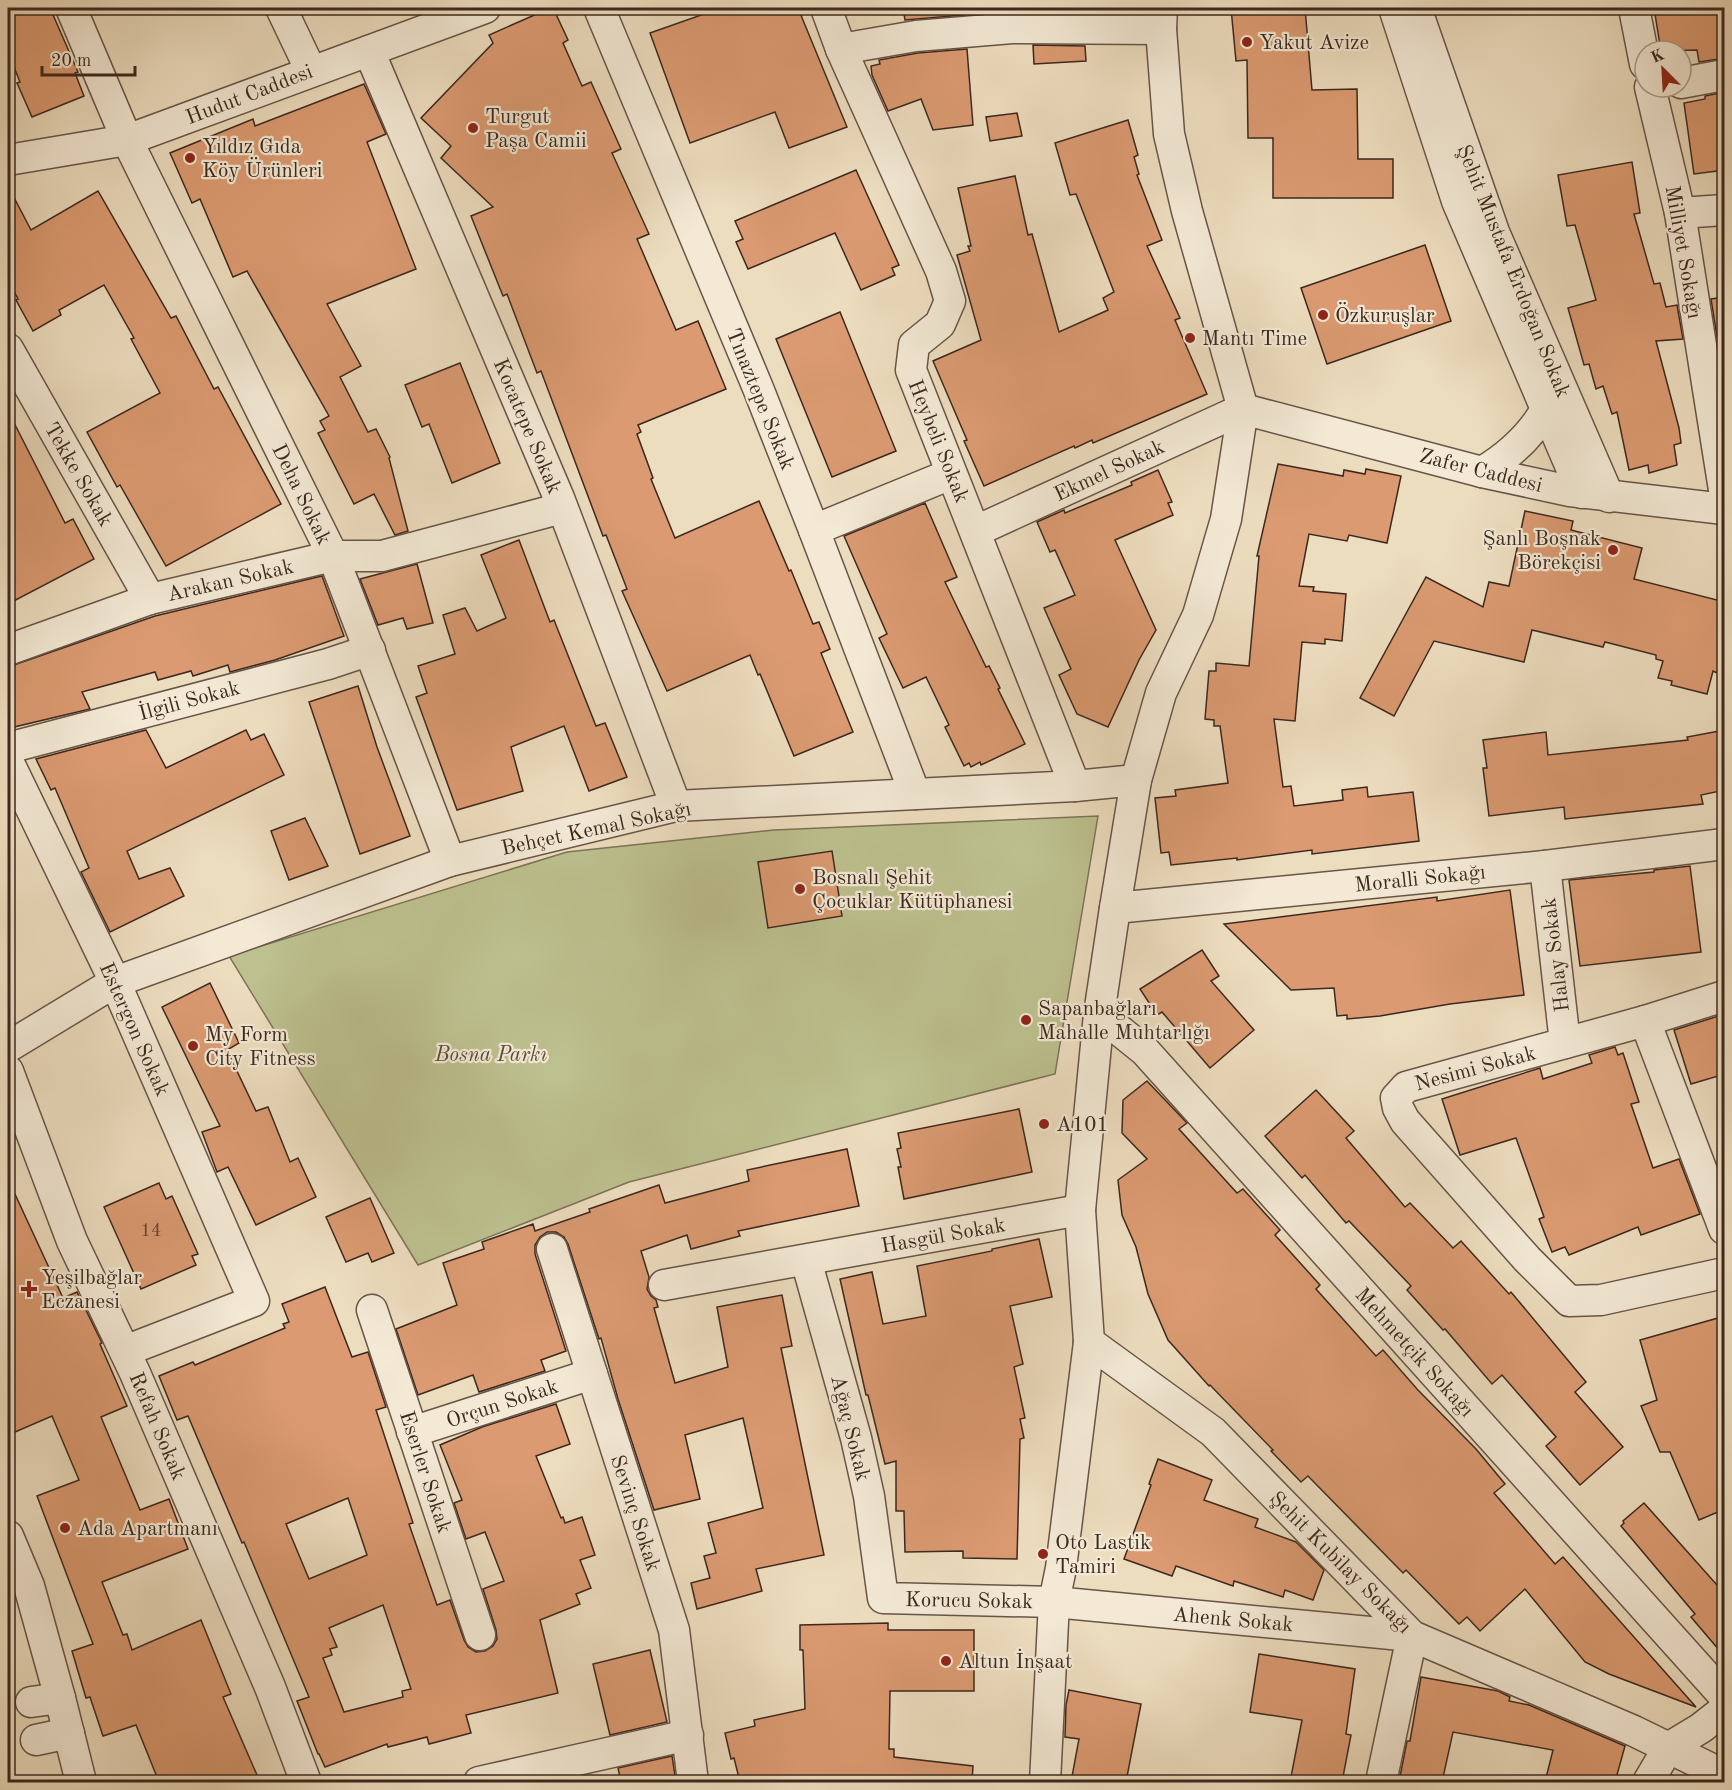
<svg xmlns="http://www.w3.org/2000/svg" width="1732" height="1790" font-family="'Old Standard TT',serif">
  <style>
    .green { fill: #bdc08f; stroke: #7c7457; stroke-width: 1.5 }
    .building { fill: #db9a71; stroke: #3c281f; stroke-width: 1.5; fill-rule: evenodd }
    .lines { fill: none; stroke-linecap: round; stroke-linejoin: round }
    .minor-casing { stroke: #685547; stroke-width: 33 }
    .minor { stroke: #f3e9d5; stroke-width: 30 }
    .poi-dot { fill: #8f2418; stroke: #f3e9d5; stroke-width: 2 }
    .labels { text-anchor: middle; stroke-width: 4.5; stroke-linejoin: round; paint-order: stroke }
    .number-label { font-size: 18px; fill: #644434 }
    .poi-label { font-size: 21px; fill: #3c281f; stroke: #f3e9d5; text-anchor: start }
    .street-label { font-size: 21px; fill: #3c281f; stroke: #f3e9d5 }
    .park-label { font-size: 21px; font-style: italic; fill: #5c4e3b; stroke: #f3e9d5 }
  </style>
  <rect width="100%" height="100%" fill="#edddbf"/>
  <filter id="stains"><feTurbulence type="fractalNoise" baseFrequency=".00333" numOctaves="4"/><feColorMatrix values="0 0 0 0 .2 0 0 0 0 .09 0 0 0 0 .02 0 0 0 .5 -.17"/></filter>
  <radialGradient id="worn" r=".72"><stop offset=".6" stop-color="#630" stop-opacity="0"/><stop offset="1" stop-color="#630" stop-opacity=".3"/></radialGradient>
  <path class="green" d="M1098 816 1055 1074 629 1182 418 1265 229 956 567 852 774 830Z"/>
  <g class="building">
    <path d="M8 8H50L78 72 75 73 84 96 32 117 17 83 20 82 8 52Z"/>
    <path d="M721 8H798L847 127 789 148 775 112 690 143 650 33Z"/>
    <path d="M903 8H963L964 15 905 20Z"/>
    <path d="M1231 8H1305L1312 90 1357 89 1358 159H1393V198H1273V138H1248L1247 60 1236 61Z"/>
    <path d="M1654 8H1725V58L1699 62 1697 50 1661 51Z"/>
    <path d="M548 9 550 14 555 12 568 40 563 43 582 86 591 82 621 149 612 153 649 234 637 239 676 330 698 321 726 389 638 425 641 432 637 434 653 478 651 479 675 538 759 501 789 571 791 570 813 624 819 622 830 649 821 653 853 732 794 756 760 674 758 675 750 655 667 691 622 591 627 589 606 535 603 536 541 371 537 373 507 294 503 296 471 216 493 207 441 158 451 146 421 118 493 43 489 35Z"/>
    <path d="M1033 45 1085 46 1086 61 1034 64Z"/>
    <path d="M967 49 973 125 933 130 921 99 888 111 872 75 871 66 880 64 879 60 918 53Z"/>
    <path d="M364 84 386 134 367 142 416 269 327 304 361 366 340 377 368 432 376 429 390 457 389 458 408 531 395 535 374 494 354 504 318 433 325 430 320 421 329 416 247 271 233 277 200 199 192 203 170 153 253 119 255 126Z"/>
    <path d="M1725 92V170L1694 174 1684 103 1705 99V96Z"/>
    <path d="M1017 113 1022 136 990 141 986 117Z"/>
    <path d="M1128 120 1138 155 1134 157 1139 174 1137 175 1162 240 1147 246 1180 318 1175 320 1207 394 1093 443 1092 440 1075 448 1074 446 984 486 964 441 967 440 933 361 981 340 957 255 970 251 968 246H971L958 188 1015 176 1028 235 1032 234 1059 332 1108 310 1103 298 1114 292 1076 194 1070 195 1055 143Z"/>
    <path d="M1632 162 1640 213 1634 214 1654 284 1660 283 1666 307 1677 305 1683 339 1656 341 1679 428 1681 443 1674 445 1677 465 1649 473 1648 465 1629 470 1617 412 1612 414 1603 386 1596 389 1589 364 1584 365 1568 308 1596 300 1575 225 1567 226 1558 175Z"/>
    <path d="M856 170 899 265 892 268 895 275 861 290 835 233 748 269 736 242 743 239 735 221Z"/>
    <path d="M8 186 31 230 98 191 171 318 176 316 214 389 218 387 281 504 166 566 120 485 117 487 87 432 160 393 131 339 134 338 104 285 59 310 61 315 33 331 16 300 18 299 8 280Z"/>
    <path d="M1425 245 1451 321 1327 364 1301 288Z"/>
    <path d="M1725 297V337H1717L1711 299Z"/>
    <path d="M840 312 896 451 832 477 776 339Z"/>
    <path d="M460 363 500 463 452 483 429 424 422 427 405 385Z"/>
    <path d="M8 411 65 523 73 519 94 559 8 604Z"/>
    <path d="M1278 464 1343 476 1344 470 1365 474 1366 469 1401 476 1387 543 1349 535 1347 541 1309 534 1299 586 1314 587 1313 591 1346 594 1342 641 1325 639V644L1302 642 1295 721 1274 719 1283 787 1291 786 1294 806 1343 800 1342 790 1367 787 1368 797 1413 792 1419 841 1312 854V850L1237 860V858L1171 865 1169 852 1161 853 1155 798 1176 796 1175 790 1228 783 1220 726H1214V720L1205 719 1209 671H1216V663L1249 666 1259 556H1257Z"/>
    <path d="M1158 470 1172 502 1168 503 1173 515 1115 540 1156 630 1139 660 1108 727 1077 714 1059 675 1071 669 1044 608 1075 595 1055 550 1050 552 1037 522 1064 510 1065 513 1132 485 1131 482Z"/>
    <path d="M925 503 957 577 945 582 986 667 989 666 1000 688 998 689 1025 744 981 765 980 762 971 767 969 763 964 766 945 727 949 725 926 677 903 688 879 638 887 634 844 536Z"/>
    <path d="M1525 511 1573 521 1571 530 1642 548 1634 579 1725 602V642L1717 673 1713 671 1707 694 1671 685 1672 681 1658 678 1663 661 1656 659V655L1605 642 1603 647 1532 630 1524 662 1434 641 1394 716 1360 698 1426 577 1483 607 1489 582 1509 586Z"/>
    <path d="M519 540 550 622 554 620 596 726 605 723 627 777 589 791 564 726 511 747 523 791 457 810 416 697 427 693 418 666 455 654 443 615 465 608 477 631 506 618 481 555Z"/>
    <path d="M417 564 433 623 407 629 403 618 378 625 360 579Z"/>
    <path d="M322 576 344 636 275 660 230 672 228 665 193 676 191 671 158 680 155 672 82 692 90 709 14 727 8 711V667L155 616Z"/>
    <path d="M358 686 377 747 410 836 360 854 309 702Z"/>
    <path d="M146 730 166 768 246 730 251 740 264 734 284 775 127 851 139 879 170 868 184 896 110 932 81 872 89 868 55 788 51 790 36 759Z"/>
    <path d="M1725 730V790L1701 795 1703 804 1565 819 1564 807 1489 816 1483 768H1487L1483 740 1546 732 1548 755 1688 740 1687 737Z"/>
    <path d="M305 818 328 866 289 880 271 831Z"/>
    <path d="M832 851 842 916 768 928 758 862Z"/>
    <path d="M1690 866 1701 952 1580 966 1569 880 1654 872V870Z"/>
    <path d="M1510 890 1524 995 1450 1004 1380 1016 1347 1019V1015L1337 1016 1334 988 1291 990 1224 924 1437 897V901Z"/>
    <path d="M1202 950 1219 976 1211 981 1254 1030 1210 1068 1162 1012 1157 1015 1140 989Z"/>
    <path d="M210 983 239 1043 227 1050 256 1111 268 1107 290 1162 298 1158 316 1197 256 1225 228 1167 217 1172 202 1132 220 1126 162 1007Z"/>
    <path d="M1725 1014V1074L1691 1084 1674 1030Z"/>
    <path d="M1615 1047 1618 1055 1623 1053 1639 1102 1631 1104 1653 1168 1679 1159 1700 1214 1641 1235 1638 1227 1569 1255 1565 1247 1552 1252 1539 1219 1544 1217 1516 1138 1460 1155 1442 1099 1540 1068 1543 1079 1592 1063 1589 1055Z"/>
    <path d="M1147 1081 1187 1123 1179 1129 1237 1193 1243 1189 1280 1230 1275 1235 1320 1285 1316 1289 1376 1356 1383 1350 1417 1389 1476 1449 1505 1484 1494 1493 1555 1564 1563 1557 1696 1707 1609 1674 1585 1662 1525 1589 1480 1631 1467 1617 1459 1624 1406 1570 1403 1573 1308 1476 1301 1482 1271 1451 1273 1450 1210 1385 1209 1386 1168 1340 1148 1294 1136 1247 1122 1215 1118 1180 1147 1159 1122 1133 1123 1100Z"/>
    <path d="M1316 1090 1354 1131 1346 1138 1405 1207 1410 1203 1453 1248 1461 1241 1509 1294 1511 1292 1586 1382 1575 1392 1623 1447 1580 1485 1546 1446 1556 1437 1502 1375 1492 1384 1445 1329 1443 1330 1407 1290 1411 1286 1349 1221 1346 1223 1305 1175 1302 1178 1265 1136Z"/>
    <path d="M1019 1109 1032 1172 904 1199 898 1167H901L897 1149 901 1148 898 1133Z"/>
    <path d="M847 1149 859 1206 738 1231 740 1236 691 1249 687 1235 641 1251 649 1277 647 1289 651 1296 656 1300 658 1307 654 1308 675 1383 728 1367 717 1307 782 1295 792 1346 781 1348 824 1555 756 1569 762 1591 697 1609 691 1583 710 1578 704 1556 716 1553 708 1523 763 1508 743 1418 685 1435 700 1499 654 1510 618 1399 601 1338 599 1339 568 1244 564 1237 556 1232H547L540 1237 535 1245V1254L566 1351 541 1360 545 1371 479 1392 473 1375 418 1395 396 1329 457 1305 443 1263 484 1249 482 1242 533 1224 535 1231 590 1212 589 1209 659 1185 665 1203 749 1181 747 1170Z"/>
    <path d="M8 1179 63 1298 77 1292 102 1343 100 1344 127 1406 101 1417 140 1510 169 1499 188 1549 102 1582 123 1635 127 1634 132 1650 201 1620 231 1694 223 1697 260 1782H159L136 1725 103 1736 90 1697 86 1698 72 1651 93 1644 37 1496 79 1480 52 1416 8 1435Z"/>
    <path d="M159 1183 166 1199 172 1196 198 1254 192 1256 196 1265 141 1289 104 1207Z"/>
    <path d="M370 1198 394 1253 372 1262 368 1253 346 1262 326 1217Z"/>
    <path d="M1039 1239 1052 1297 1010 1306 1023 1364 1014 1367 1025 1418 1020 1419 1024 1438 1020 1439 1017 1559 963 1558V1551L905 1552 904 1511H896V1461L885 1464 868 1395H866L840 1279 872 1272 883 1324 926 1316 917 1266 992 1251V1249Z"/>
    <path d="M325 1287 352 1357 368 1352 386 1407 376 1410 413 1523 409 1524 437 1605 450 1600 464 1640 468 1647 476 1652 485 1651 493 1646 497 1639 496 1630 483 1589 504 1581 485 1532 466 1539 454 1503 462 1500 440 1445 482 1427 556 1404 570 1444 536 1456 561 1518 563 1517 565 1523 582 1517 595 1555 580 1560 591 1588 576 1594 580 1604 540 1620 558 1693 466 1715 471 1733 429 1744 427 1737 388 1747 387 1744 325 1767 319 1754H318L297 1701 309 1697 244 1542 242 1543 188 1416 177 1420 159 1376 193 1362 195 1365 285 1328 283 1324 289 1322 282 1304ZM348 1498 367 1555 309 1579 286 1524ZM383 1605 411 1689 402 1691 403 1697 344 1712 323 1658 332 1655 330 1649 337 1647 329 1628Z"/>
    <path d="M1718 1318 1725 1341V1509L1699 1520 1670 1452H1660L1641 1406 1657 1400 1640 1340Z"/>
    <path d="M1158 1459 1212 1480 1204 1500 1258 1519 1255 1527 1296 1542 1324 1570 1313 1600 1285 1590 1283 1597 1234 1581 1233 1586 1176 1566 1172 1576 1124 1559 1151 1485 1149 1484Z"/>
    <path d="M1644 1503 1725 1594V1657L1691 1617 1695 1614 1621 1526 1624 1523 1623 1521Z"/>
    <path d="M888 1623V1630H974V1691H890L889 1749H894V1757L973 1766 972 1782H740L734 1758 731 1759 725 1733 755 1726 754 1720 805 1709 803 1650H800V1625Z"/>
    <path d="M650 1650 667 1722 610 1735 593 1664Z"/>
    <path d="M1259 1654 1355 1669 1346 1734 1351 1735 1342 1782H1290L1302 1720 1250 1712Z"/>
    <path d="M1421 1677 1498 1691 1510 1697 1509 1701 1529 1705 1625 1746 1615 1782H1545L1553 1750 1453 1732 1442 1782H1399L1407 1741H1410Z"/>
    <path d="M1069 1690 1141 1704 1126 1782H1071L1079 1739 1065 1737 1066 1705Z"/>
    <path d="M672 1756 676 1782H621L618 1768Z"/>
  </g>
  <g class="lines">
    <defs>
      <g id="minor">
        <path d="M71 8 127 140 333 556 450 861"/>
        <path d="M281 8 311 71"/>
        <path d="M599 8 758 388 814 530 915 794"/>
        <path d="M826 8 841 49 941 271 950 301 940 324 914 345 911 370 1075 786"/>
        <path d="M1394 8 1457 201 1582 493"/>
        <path d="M1416 8 1494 232 1609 497"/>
        <path d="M1634 8 1645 64"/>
        <path d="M841 49 916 36 1012 28 1161 29"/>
        <path d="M369 51 559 498 676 806"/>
        <path d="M1681 83 1724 75"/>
        <path d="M1650 87 1680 213 1724 490"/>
        <path d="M8 160 127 140 485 8"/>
        <path d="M1680 213 1724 210"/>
        <path d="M8 349 150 599"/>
        <path d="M1482 472C1509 456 1531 436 1547 408"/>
        <path d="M814 530 951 474"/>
        <path d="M976 531 1243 409 1482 472 1570 491 1724 509"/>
        <path d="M8 650 150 599 333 556H382L562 508"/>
        <path d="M8 748 328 664 370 650"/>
        <path d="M8 761 115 982 254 1301 125 1351"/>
        <path d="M1545 866 1565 1043"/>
        <path d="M1115 908 1545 866 1724 844"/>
        <path d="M1724 996 1645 1021 1406 1087 1396 1098 1398 1108 1405 1121 1527 1259 1569 1301 1601 1300 1724 1273"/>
        <path d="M1099 1014 1145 1051 1724 1696"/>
        <path d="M1645 1021 1724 1229"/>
        <path d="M8 1047 115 982 450 861 676 806 1075 786 1136 780"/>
        <path d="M8 1071 72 1241 135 1373 270 1687 306 1782"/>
        <path d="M552 1249 674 1630 693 1782"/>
        <path d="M806 1260 856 1438 869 1496 883 1598 1054 1602 1412 1636 1381 1782"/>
        <path d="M664 1285 1080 1210"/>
        <path d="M372 1310 480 1635"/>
        <path d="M1089 1342 1213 1432 1412 1636 1634 1731 1724 1775"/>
        <path d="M412 1432 592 1374"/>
        <path d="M8 1536 29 1586 60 1698 81 1782"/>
        <path d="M31 1702 60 1698"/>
        <path d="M36 1740 69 1733"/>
        <path d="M479 1782 688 1735"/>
        <path d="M1045 1782 1054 1602 1061 1568 1089 1342 1080 1210 1099 1014 1115 908 1136 780 1161 693 1198 615 1226 519 1243 409 1187 211 1169 134 1161 29 1162 8"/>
        <path d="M1648 1782 1668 1748 1701 1728 1724 1710"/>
      </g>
    </defs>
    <use href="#minor" class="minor-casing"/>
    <use href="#minor" class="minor"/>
  </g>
  <g class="poi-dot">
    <circle cx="1247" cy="42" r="6"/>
    <circle cx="473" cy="128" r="6"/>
    <circle cx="190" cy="158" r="6"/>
    <circle cx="1323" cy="315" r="6"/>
    <circle cx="1190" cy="338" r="6"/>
    <circle cx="1613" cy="550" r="6"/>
    <circle cx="800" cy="889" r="6"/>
    <circle cx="1026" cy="1020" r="6"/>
    <circle cx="193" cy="1046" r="6"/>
    <circle cx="1044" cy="1124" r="6"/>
    <path d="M26 1280h6v6h6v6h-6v6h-6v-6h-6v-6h6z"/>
    <circle cx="65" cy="1528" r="6"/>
    <circle cx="1043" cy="1554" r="6"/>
    <circle cx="946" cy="1661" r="6"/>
  </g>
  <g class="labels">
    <g class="number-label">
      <text x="151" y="1236">14</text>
    </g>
    <g class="poi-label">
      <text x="1259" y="49">Yakut Avize</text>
      <text x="485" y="123">Turgut<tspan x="485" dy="24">Paşa Camii</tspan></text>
      <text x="202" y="153">Yıldız Gıda<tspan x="202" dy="24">Köy Ürünleri</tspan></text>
      <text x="1335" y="322">Özkuruşlar</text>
      <text x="1202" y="345">Mantı Time</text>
      <text x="1601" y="545" text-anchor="end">Şanlı Boşnak<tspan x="1601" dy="24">Börekçisi</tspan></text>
      <text x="812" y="884">Bosnalı Şehit<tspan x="812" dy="24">Çocuklar Kütüphanesi</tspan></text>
      <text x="1038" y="1015">Sapanbağları<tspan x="1038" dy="24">Mahalle Muhtarlığı</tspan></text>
      <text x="205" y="1041">My Form<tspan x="205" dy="24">City Fitness</tspan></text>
      <text x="1056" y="1131">A101</text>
      <text x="41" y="1284">Yeşilbağlar<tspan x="41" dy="24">Eczanesi</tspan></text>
      <text x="77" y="1535">Ada Apartmanı</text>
      <text x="1055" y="1549">Oto Lastik<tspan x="1055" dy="24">Tamiri</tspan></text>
      <text x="958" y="1668">Altun İnşaat</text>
    </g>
    <g class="street-label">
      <text transform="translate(249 94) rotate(-21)" y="7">Hudut Caddesi</text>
      <text transform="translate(1684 252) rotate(80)" y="7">Milliyet Sokağı</text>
      <text transform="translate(1514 271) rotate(68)" y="7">Şehit Mustafa Erdoğan Sokak</text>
      <text transform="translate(761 399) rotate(68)" y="7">Tınaztepe Sokak</text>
      <text transform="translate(528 426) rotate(67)" y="7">Kocatepe Sokak</text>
      <text transform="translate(939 441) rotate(68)" y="7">Heybeli Sokak</text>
      <text transform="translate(1109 470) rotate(-25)" y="7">Ekmel Sokak</text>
      <text transform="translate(1481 470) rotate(14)" y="7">Zafer Caddesi</text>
      <text transform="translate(79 474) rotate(60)" y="7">Tekke Sokak</text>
      <text transform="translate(302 494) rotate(64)" y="7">Deha Sokak</text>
      <text transform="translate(230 580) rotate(-13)" y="7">Arakan Sokak</text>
      <text transform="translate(189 700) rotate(-15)" y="7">İlgili Sokak</text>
      <text transform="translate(596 828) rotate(-12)" y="7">Behçet Kemal Sokağı</text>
      <text transform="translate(1420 878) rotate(-6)" y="7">Moralli Sokağı</text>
      <text transform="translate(1555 955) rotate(-97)" y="7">Halay Sokak</text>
      <text transform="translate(135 1029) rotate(66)" y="7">Estergon Sokak</text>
      <text transform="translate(1475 1068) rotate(-15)" y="7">Nesimi Sokak</text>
      <text transform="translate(943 1235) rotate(-10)" y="7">Hasgül Sokak</text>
      <text transform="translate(1415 1352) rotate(48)" y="7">Mehmetçik Sokağı</text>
      <text transform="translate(502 1403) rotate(-18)" y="7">Orçun Sokak</text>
      <text transform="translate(158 1426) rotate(67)" y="7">Refah Sokak</text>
      <text transform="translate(851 1428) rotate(76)" y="7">Ağaç Sokak</text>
      <text transform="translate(426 1472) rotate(72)" y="7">Eserler Sokak</text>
      <text transform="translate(636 1513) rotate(72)" y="7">Sevinç Sokak</text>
      <text transform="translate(1341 1562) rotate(45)" y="7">Şehit Kubilay Sokağı</text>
      <text transform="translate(969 1600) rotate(1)" y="7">Korucu Sokak</text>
      <text transform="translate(1233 1619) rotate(5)" y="7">Ahenk Sokak</text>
    </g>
    <g class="park-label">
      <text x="491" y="1061">Bosna Parkı</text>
    </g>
  </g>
  <rect width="1732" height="1790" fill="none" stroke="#edddbf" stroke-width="30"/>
  <rect x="9" y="9" width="1714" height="1772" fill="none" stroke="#3c281f" stroke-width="3"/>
  <rect x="15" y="15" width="1702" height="1760" fill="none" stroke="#3c281f" stroke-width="1.5"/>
  <g transform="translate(1663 69) rotate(336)"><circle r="28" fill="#f3e9d5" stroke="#aa9c8c" stroke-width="1.5"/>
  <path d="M0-4.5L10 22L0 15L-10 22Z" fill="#8f2418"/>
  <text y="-9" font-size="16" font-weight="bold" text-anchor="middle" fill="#3c281f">K</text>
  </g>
  <path d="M42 66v9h93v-9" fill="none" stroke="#3c281f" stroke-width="3"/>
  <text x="51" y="66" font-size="18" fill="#3c281f" stroke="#f3e9d5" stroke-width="4.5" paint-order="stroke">20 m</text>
  <rect width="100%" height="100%" filter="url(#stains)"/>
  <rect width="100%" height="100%" fill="url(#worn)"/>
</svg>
